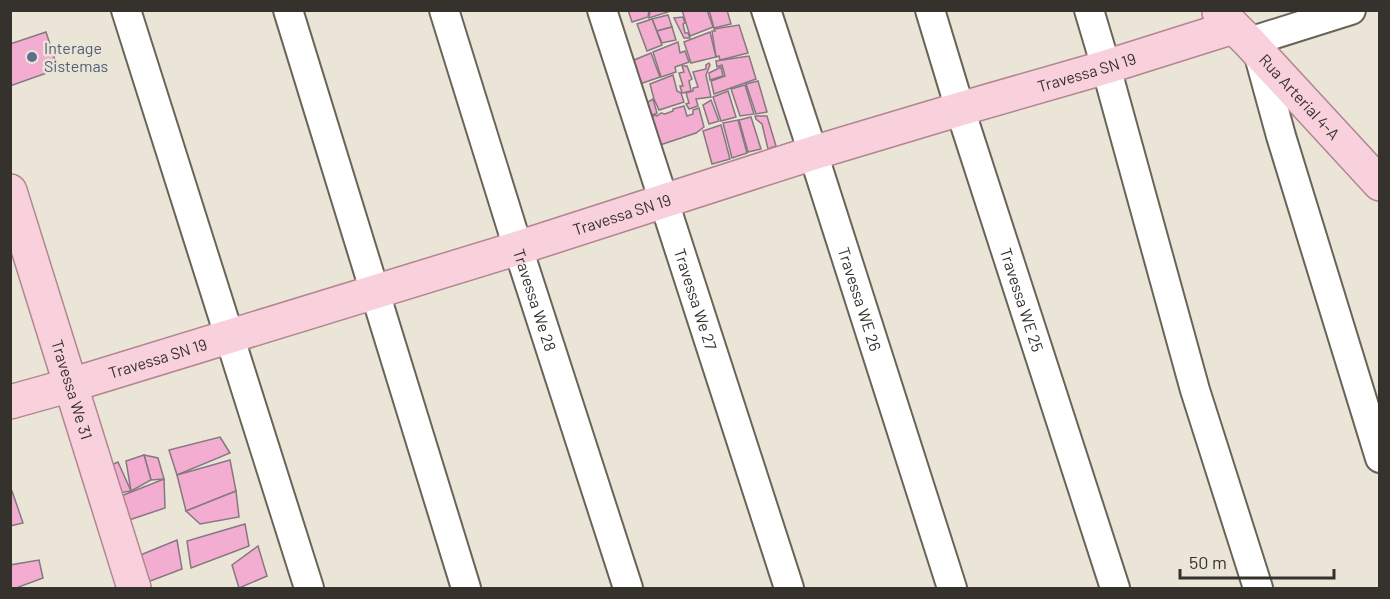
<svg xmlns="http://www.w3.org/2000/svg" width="1390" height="599" font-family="Barlow,sans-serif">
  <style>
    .building { fill: #f3add0; stroke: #86787f; stroke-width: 1.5 }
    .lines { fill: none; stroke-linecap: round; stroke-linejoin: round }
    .minor-casing { stroke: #696458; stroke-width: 32 }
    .major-casing { stroke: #b18690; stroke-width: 36 }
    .minor { stroke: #fff; stroke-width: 28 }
    .major { stroke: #f8d1dc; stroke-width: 33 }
    .service-dot { fill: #5c6f8a; stroke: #ebe5d8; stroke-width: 2 }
    .labels { text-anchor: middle; stroke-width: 5; stroke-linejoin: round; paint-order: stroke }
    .service-label { font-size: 16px; fill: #4e5e75; stroke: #ebe5d8; text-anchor: start }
    .street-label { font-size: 16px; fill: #35322d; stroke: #ebe5d8 }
  </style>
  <rect width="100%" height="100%" fill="#ebe5d8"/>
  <g class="building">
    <path d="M628 10H649L648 17 632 22Z"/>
    <path d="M650 10H668V12L649 18Z"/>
    <path d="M682 10H707L713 27 690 36Z"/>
    <path d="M709 10H727L731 24 714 28Z"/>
    <path d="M668 15 672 27 657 31 652 19Z"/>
    <path d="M683 17 685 23 683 24 685 33H688L690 38H684L674 18Z"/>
    <path d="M652 19 662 45 647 51 637 24Z"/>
    <path d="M739 25 748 53 720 60 719 56 716 57 712 31H715L714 29Z"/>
    <path d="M672 27 676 40 662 43 657 31Z"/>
    <path d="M46 32 58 69 10 86V44Z"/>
    <path d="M710 32 716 57 691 63 684 42Z"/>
    <path d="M678 42 680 53 685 51 689 62 675 67 676 72 661 77 653 52Z"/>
    <path d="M651 53 660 77 631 87 622 65Z"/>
    <path d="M749 56 756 79 714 94 711 81 725 76 722 65 717 67 716 61Z"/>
    <path d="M709 63 710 65 706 75 711 97 696 99 698 106 689 109 686 104 689 103 686 93 693 91V88L698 87 693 72 706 69V65Z"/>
    <path d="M682 66H687L692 79 689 81 691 91 682 93 680 86H683L679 73 684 72Z"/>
    <path d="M721 67 723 76 710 80 709 73Z"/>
    <path d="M673 75 677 91 681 93 684 102 659 110 654 99 650 84Z"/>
    <path d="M758 81 767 112 756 114 746 84Z"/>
    <path d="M745 85 754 114 740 116 731 89Z"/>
    <path d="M728 91 736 117 721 121 713 97Z"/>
    <path d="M653 99 657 113 644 119 640 107Z"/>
    <path d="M711 100 719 121 709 124 703 105Z"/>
    <path d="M684 106 687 116 693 114V110L699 108 704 127 696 133 654 147 644 119 656 115 657 116 661 113 665 114 673 111V109Z"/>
    <path d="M755 116H767L776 146 768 149 762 124 756 119Z"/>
    <path d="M751 117 761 149 748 152 739 120Z"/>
    <path d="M738 120 747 153 732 158 723 123Z"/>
    <path d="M721 125 730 159 712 164 703 131Z"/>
    <path d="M220 437 230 453 177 475 169 450Z"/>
    <path d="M144 455 158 458 164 479 151 480Z"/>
    <path d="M144 455 151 480 131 491 126 461Z"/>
    <path d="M230 460 236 491 186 511 177 475Z"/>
    <path d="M118 462 131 491 112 494 109 466Z"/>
    <path d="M164 479 165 508 123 522 111 500Z"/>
    <path d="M10 491H12L23 523 10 526Z"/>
    <path d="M236 491 239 517 200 524 186 511Z"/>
    <path d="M245 524 249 546 191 568 187 541Z"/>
    <path d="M177 540 182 569 145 583 138 556Z"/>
    <path d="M258 546 267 576 239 588 232 565Z"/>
    <path d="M39 560 43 578 16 588H10V565Z"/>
  </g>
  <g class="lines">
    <defs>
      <g id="minor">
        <path d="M126 10 309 588"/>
        <path d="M288 10 466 588"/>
        <path id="s1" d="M444 10 518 248 628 588"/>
        <path id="s2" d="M602 10 789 588"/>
        <path id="s3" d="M766 10 813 153 952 588"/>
        <path id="s4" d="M930 10 960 109 1115 588"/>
        <path d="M1089 10 1106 67 1195 390 1258 588"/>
        <path d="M1249 42 1351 10"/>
        <path d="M1258 52 1281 136 1380 458"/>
      </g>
      <g id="major">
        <path id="s5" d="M1219 12 1249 42 1380 184"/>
        <path id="s6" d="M10 191 134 588"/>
        <path id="s7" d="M10 402 71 385 518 248 813 153 960 109 1106 67 1233 27"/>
      </g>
    </defs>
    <use href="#minor" class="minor-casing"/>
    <use href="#major" class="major-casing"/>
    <use href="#minor" class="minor"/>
    <use href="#major" class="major"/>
  </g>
  <circle class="service-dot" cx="32" cy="57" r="6"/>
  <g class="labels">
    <g class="service-label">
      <text x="44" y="54">Interage<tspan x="44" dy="18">Sistemas</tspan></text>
    </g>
    <g class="street-label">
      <text dy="6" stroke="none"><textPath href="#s7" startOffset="1126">Travessa SN 19</textPath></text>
      <text dy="6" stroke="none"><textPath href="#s5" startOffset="117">Rua Arterial 4-A</textPath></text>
      <text dy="6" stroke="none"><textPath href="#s7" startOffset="640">Travessa SN 19</textPath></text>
      <text dy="6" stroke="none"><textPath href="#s3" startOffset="304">Travessa WE 26</textPath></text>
      <text dy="6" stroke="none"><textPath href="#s1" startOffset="304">Travessa We 28</textPath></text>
      <text dy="6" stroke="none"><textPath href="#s2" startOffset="304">Travessa We 27</textPath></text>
      <text dy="6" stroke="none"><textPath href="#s4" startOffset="304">Travessa WE 25</textPath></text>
      <text dy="6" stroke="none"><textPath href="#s7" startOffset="154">Travessa SN 19</textPath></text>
      <text dy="6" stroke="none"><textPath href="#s6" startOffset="208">Travessa We 31</textPath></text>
    </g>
  </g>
  <rect width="1390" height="599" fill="none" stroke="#35322d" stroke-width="24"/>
  <path d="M1180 569v9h154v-9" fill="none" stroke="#35322d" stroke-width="3"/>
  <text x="1189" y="569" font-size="18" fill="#35322d" stroke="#ebe5d8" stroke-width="4.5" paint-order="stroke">50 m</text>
</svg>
